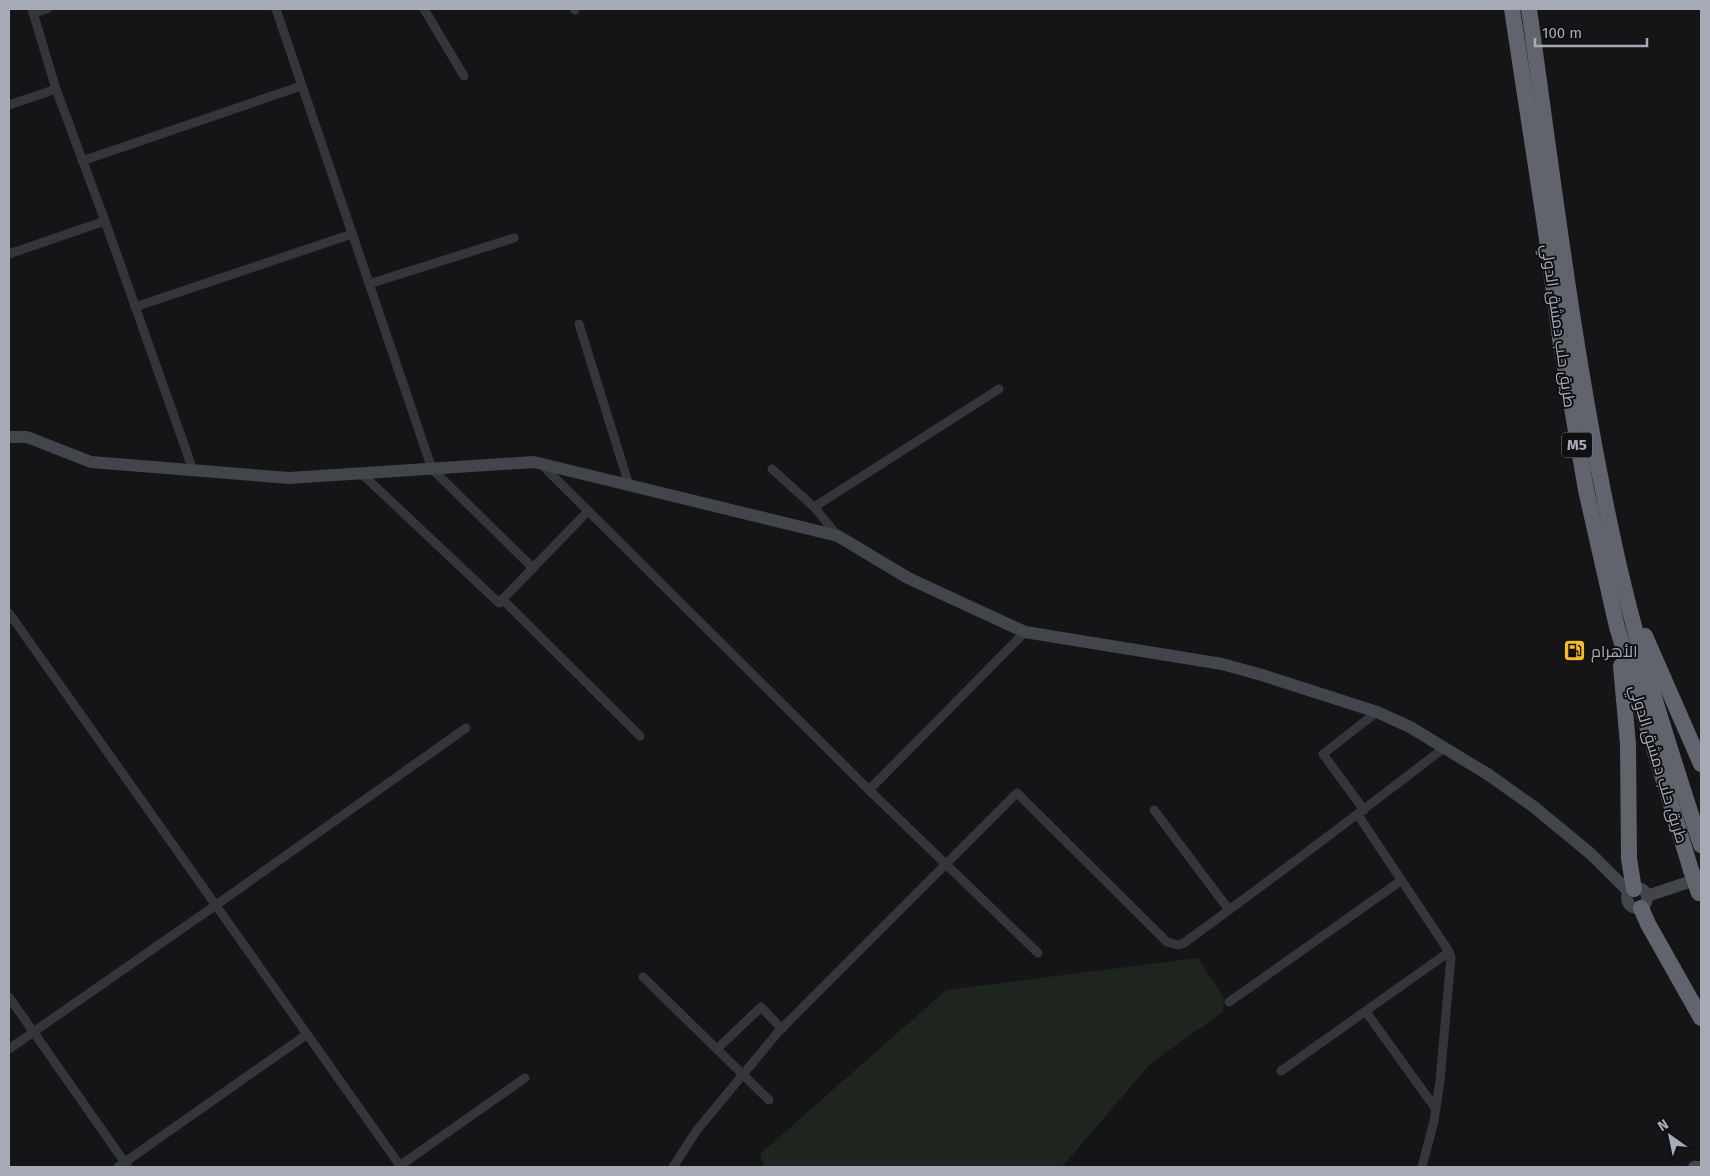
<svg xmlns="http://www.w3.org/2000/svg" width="1710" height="1176" font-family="'Fira Sans',Cairo,sans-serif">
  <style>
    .green { fill: #1d251e }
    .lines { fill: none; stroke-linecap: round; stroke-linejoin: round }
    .street { stroke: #35363c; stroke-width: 9 }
    .secondary { stroke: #43454c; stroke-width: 12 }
    .highway { stroke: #61646d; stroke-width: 16 }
    .highway-bridge { stroke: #61646d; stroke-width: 16 }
    .labels { text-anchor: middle; stroke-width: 4; stroke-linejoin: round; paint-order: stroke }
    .shield { fill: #101012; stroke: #797c86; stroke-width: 1 }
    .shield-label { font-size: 15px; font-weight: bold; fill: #a6abb7 }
    .street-label { font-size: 16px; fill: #a6abb7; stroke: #101012 }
    .poi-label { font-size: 16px; fill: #a6abb7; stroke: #101012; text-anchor: start }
  </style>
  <rect width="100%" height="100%" fill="#151517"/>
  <path class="green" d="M1198 958 1224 998 1223 1012 1151 1063 1062 1167H764L760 1154 946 990Z"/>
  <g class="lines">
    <g class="street">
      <path d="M32 9 56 89 105 221 193 470"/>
      <path d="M276 9 432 469 533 568"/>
      <path d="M424 9 464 76"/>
      <path d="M574 9 575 10"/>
      <path d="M33 13 47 9"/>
      <path d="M9 105 56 89"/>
      <path d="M82 161 301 86"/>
      <path d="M9 254 105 221"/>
      <path d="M369 284 514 238"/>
      <path d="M135 307 352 234"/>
      <path d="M579 324 629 485"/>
      <path d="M541 464 869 790 1038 953"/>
      <path d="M772 469 814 507 837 535"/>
      <path d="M361 473 499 603 588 511"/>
      <path d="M814 507 999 389"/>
      <path d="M502 599 640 736"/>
      <path d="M9 613 401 1167"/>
      <path d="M869 790 1025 632"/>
      <path d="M1154 810 1229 910"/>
      <path d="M1364 810 1323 754 1377 712"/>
      <path d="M1358 815 1448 950 1451 957 1440 1081 1434 1121 1422 1167"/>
      <path d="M643 977 769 1100"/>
      <path d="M9 997 128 1167"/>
      <path d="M1229 1002 1402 880"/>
      <path d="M1366 1012 1436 1109"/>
      <path d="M9 1049 216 905 466 728"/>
      <path d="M717 1049 761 1007 782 1029"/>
      <path d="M1281 1071 1449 952"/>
      <path d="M118 1167 306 1035"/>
      <path d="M398 1167 525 1078"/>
      <path d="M673 1167 697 1130 779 1031 1017 793 1167 942 1178 945 1184 943C1272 879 1358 814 1444 748"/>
    </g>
    <g class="secondary">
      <path d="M9 437H27L91 462 289 478 534 462 838 536 908 578 1025 632 1222 664 1262 675 1377 712 1410 727 1489 775 1534 807 1591 854 1629 892"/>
      <circle cx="1637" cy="898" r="10"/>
      <path d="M1647 896 1701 878"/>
      <path d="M1694 1167H1701"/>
    </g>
    <g class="highway">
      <path d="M1512 9 1546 232 1560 338 1586 490 1617 627 1691 870"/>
      <path d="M1529 9C1554 186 1575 364 1613 539 1635 643 1668 744 1701 845"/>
      <path d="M1645 636 1701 764"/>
      <path d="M1621 666 1628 744 1629 859 1634 889"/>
      <path d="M1641 908 1648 924 1701 1018"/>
    </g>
    <path class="highway-bridge" d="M1691 870 1699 893"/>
  </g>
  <defs>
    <symbol id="fuel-square" viewBox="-11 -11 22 22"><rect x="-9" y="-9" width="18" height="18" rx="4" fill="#f6bb2d" stroke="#101012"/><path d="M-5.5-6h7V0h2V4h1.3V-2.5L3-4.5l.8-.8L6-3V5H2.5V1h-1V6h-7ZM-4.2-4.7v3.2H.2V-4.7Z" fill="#111"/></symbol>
  </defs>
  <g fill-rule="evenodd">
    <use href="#fuel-square" x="1562" y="638" width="25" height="25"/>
  </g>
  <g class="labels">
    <rect class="shield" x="1562" y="432.5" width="30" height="25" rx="4"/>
    <g class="shield-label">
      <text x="1577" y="450">M5</text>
    </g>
    <g class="street-label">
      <text transform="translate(1559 326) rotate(82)" y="6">طريق حلب دمشق الدولي</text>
      <text transform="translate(1659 764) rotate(73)" y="6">طريق حلب دمشق الدولي</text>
    </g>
    <g class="poi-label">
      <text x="1591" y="657">الأهرام</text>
    </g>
  </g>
  <rect width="1710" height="1176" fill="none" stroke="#a6abb7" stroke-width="20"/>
  <g transform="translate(1670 1136) rotate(327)" stroke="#101012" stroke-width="4" paint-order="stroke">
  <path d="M0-4L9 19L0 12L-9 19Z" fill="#a6abb7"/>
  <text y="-8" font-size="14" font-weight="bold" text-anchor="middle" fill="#a6abb7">N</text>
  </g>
  <path d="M1535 38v8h112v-8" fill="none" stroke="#a6abb7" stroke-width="2.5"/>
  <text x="1542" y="38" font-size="15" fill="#a6abb7" stroke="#101012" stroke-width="4" paint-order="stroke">100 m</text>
</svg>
